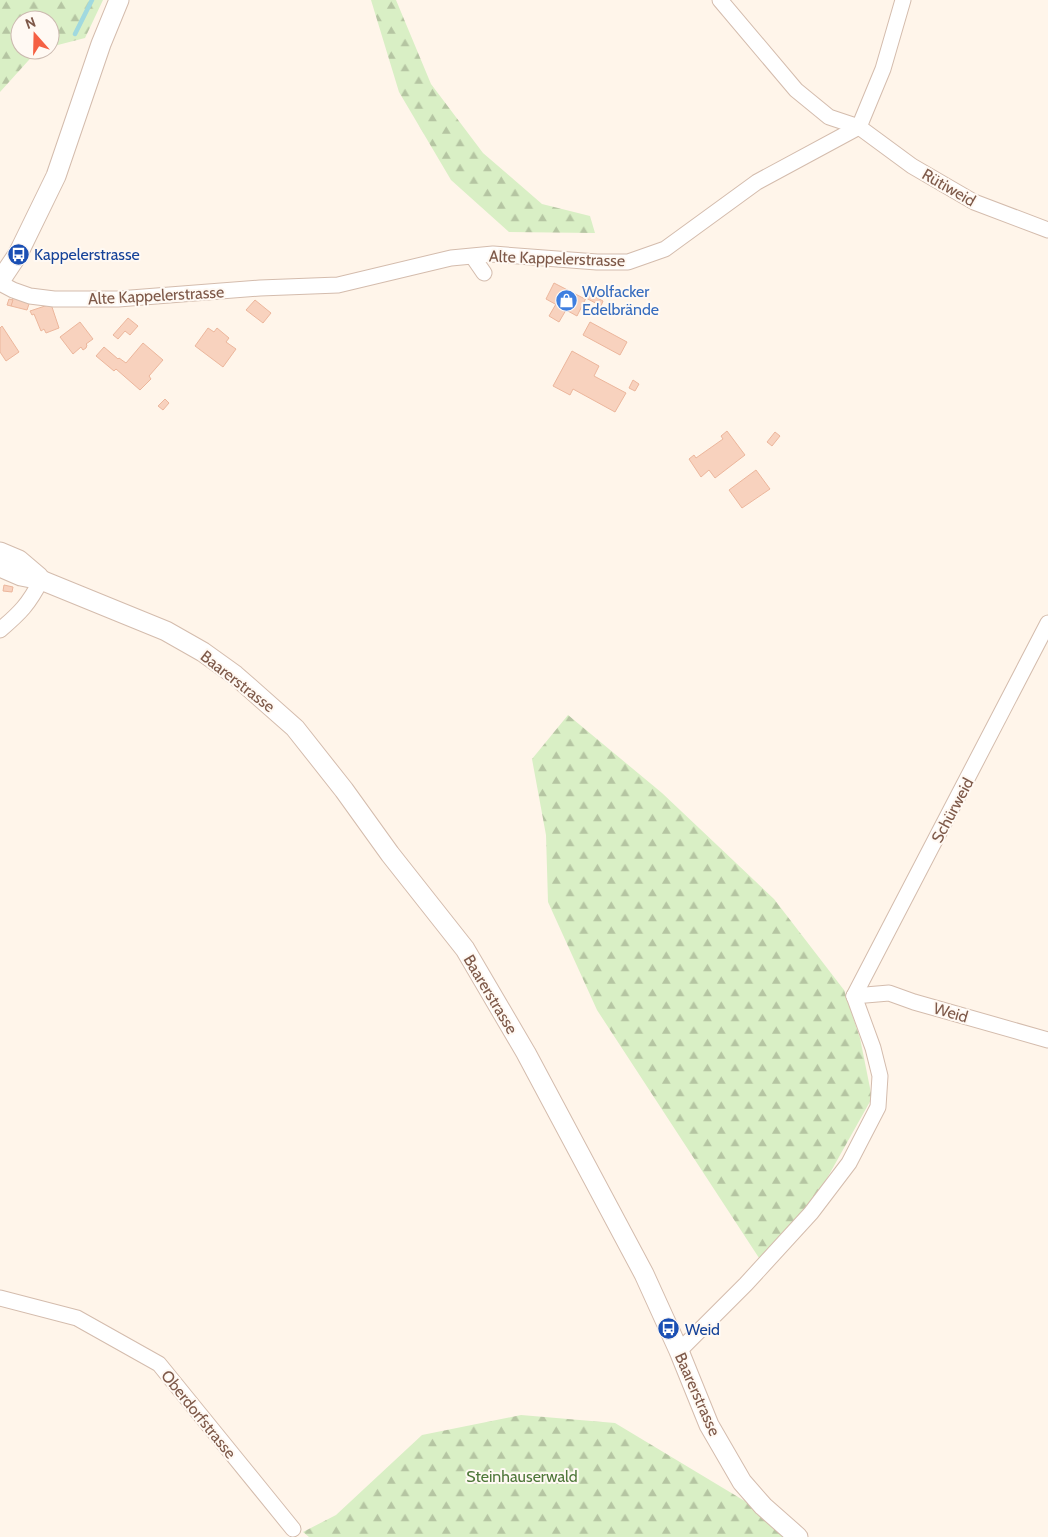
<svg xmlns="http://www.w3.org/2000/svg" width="1048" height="1537" font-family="Cabin,sans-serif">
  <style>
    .forest { fill: url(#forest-firs) }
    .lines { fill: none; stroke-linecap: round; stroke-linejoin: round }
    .stream { stroke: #a0d9df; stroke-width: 4.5 }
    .building { fill: #f8d2be; stroke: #ecb69c }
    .minor-casing { stroke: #d4bcad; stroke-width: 17 }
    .tertiary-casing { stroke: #d4bcad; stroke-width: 21 }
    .minor { stroke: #fff; stroke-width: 15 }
    .tertiary { stroke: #fff; stroke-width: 19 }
    .labels { text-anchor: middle; stroke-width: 4; stroke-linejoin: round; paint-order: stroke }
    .street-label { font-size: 16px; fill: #7e5949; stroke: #fff9f3 }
    .transit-label { font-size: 16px; fill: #164399; stroke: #fff9f3; text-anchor: start }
    .shop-label { font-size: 16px; fill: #366cbe; stroke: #fff9f3; text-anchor: start }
    .park-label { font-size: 16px; fill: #4f783a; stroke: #fff9f3 }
  </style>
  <defs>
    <pattern id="forest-firs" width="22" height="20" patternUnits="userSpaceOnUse" patternTransform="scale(1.25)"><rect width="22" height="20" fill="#d9efc5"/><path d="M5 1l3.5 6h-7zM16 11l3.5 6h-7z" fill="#b5c5a2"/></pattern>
  </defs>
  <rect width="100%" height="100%" fill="#fff5ea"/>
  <g class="forest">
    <path d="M0 0H103L85 38 50 47V20H20V50H40L37 51 0 92Z"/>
    <path d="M371 0H396L431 84 483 153 542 204 590 216 595 233 509 232 451 180 399 92Z"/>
    <path d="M568 715 662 793 774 899 844 990 860 1038 872 1098 807 1214 761 1261 597 1010 548 902 546 835 532 759Z"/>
    <path d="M521 1415 615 1423 748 1503 786 1537H309L303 1532 336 1515 422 1435Z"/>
  </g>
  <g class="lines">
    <path class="stream" d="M75 34 92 0"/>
  </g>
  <g class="building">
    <path d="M554 283 585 299 588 293 603 301 601 306 586 298 577 316 546 299Z"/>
    <path d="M13 296 30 301 27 310 11 306Z"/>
    <path d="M9 299 13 300 11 306 7 305Z"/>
    <path d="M255 300 271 313 263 323 246 310Z"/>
    <path d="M51 304 59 328 46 333 44 329 41 331 34 314 32 315 30 311Z"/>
    <path d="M556 304 566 310 559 322 549 316Z"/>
    <path d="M128 318 138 326 130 335 125 331 118 339 113 335Z"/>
    <path d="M80 322 93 339 86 344 87 345 86 348 83 350 81 347 73 354 60 337Z"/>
    <path d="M590 322 627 342 620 355 583 335Z"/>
    <path d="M2 326 19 352 6 361 0 352V328Z"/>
    <path d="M208 328 214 332 217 328 229 338 226 342 236 349 223 367 195 346Z"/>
    <path d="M143 343 163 360 149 376 151 379 140 390 116 369 114 371 96 356 104 347 118 359 119 358 126 363Z"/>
    <path d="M572 351 599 366 594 376 626 393 615 412 573 389 570 395 553 386Z"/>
    <path d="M633 380 639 384 635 391 629 388Z"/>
    <path d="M165 399 169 403 163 410 158 406Z"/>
    <path d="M727 431 745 455 715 478 709 470 701 477 689 459 694 455 696 458 723 439 721 436Z"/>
    <path d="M775 432 780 436 772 446 767 442Z"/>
    <path d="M756 470 770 489 742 508 729 490Z"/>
    <path d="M4 585 13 587 12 592 3 591Z"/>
  </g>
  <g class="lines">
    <defs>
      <g id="minor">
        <path d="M720 0 796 90 829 117 859 127 912 166 974 202 1048 230"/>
        <path d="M473 257 484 273"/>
        <path d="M0 283 13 290 30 296 54 299H118L260 288 338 285 451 258 493 254 597 262H628L665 249 757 182 859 127 883 69 903 0"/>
        <path d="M0 630C20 613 29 604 41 580"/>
        <path d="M854 996 1048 623"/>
        <path d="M854 996 889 993 914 1002 1048 1040"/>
        <path d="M0 1298 77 1318 159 1364 293 1529"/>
        <path d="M679 1351 746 1284 811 1213 849 1163 878 1107 880 1076 873 1048 854 996"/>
      </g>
      <g id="tertiary">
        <path d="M0 281 18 254 56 176 101 44 119 0"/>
        <path d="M0 552 19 560 39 577"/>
        <path d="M0 567 21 576 41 580 166 631 203 652 235 675 295 728 344 790 390 854 465 949 526 1053 644 1274 679 1351 709 1425 742 1482 763 1506 798 1537"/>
      </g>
    </defs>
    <use href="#minor" class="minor-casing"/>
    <use href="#tertiary" class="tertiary-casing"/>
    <use href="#minor" class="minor"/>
    <use href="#tertiary" class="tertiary"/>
  </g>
  <defs>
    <symbol id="bus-disc" viewBox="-11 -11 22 22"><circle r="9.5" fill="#1a4fb4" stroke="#fff9f3"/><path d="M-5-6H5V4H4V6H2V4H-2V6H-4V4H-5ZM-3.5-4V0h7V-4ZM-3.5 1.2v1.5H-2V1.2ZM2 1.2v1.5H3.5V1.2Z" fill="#fff"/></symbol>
    <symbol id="shop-disc" viewBox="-11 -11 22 22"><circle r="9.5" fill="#3f7fe0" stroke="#fff9f3"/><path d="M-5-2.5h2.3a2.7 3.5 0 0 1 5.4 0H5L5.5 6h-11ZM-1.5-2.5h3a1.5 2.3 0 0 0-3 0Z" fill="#fff"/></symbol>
  </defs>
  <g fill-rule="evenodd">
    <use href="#bus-disc" x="6" y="242" width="25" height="25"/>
    <use href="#shop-disc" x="554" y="288" width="25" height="25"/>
    <use href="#bus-disc" x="656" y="1316" width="25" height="25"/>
  </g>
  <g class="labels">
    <g class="street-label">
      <text transform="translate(949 187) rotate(30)" y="6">Rütiweid</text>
      <text transform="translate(557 258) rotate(2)" y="6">Alte Kappelerstrasse</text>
      <text transform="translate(156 295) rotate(-3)" y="6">Alte Kappelerstrasse</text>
      <text transform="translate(238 681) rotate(38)" y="6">Baarerstrasse</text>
      <text transform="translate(952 810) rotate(-62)" y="6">Schürweid</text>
      <text transform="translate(491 994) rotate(59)" y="6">Baarerstrasse</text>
      <text transform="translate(951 1012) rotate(16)" y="6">Weid</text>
      <text transform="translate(698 1394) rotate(66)" y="6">Baarerstrasse</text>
      <text transform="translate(199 1414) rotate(51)" y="6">Oberdorfstrasse</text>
    </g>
    <g class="transit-label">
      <text x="34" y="260">Kappelerstrasse</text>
      <text x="685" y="1335">Weid</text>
    </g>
    <g class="shop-label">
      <text x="582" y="297">Wolfacker<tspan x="582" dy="18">Edelbrände</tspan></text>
    </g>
    <g class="park-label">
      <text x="522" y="1482">Steinhauserwald</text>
    </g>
  </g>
  <g transform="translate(35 35) rotate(340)"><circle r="24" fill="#fff9f3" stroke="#cbb9af"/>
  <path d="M0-4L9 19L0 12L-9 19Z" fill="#f56043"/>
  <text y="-8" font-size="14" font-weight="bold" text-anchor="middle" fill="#7e5949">N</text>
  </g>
</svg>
